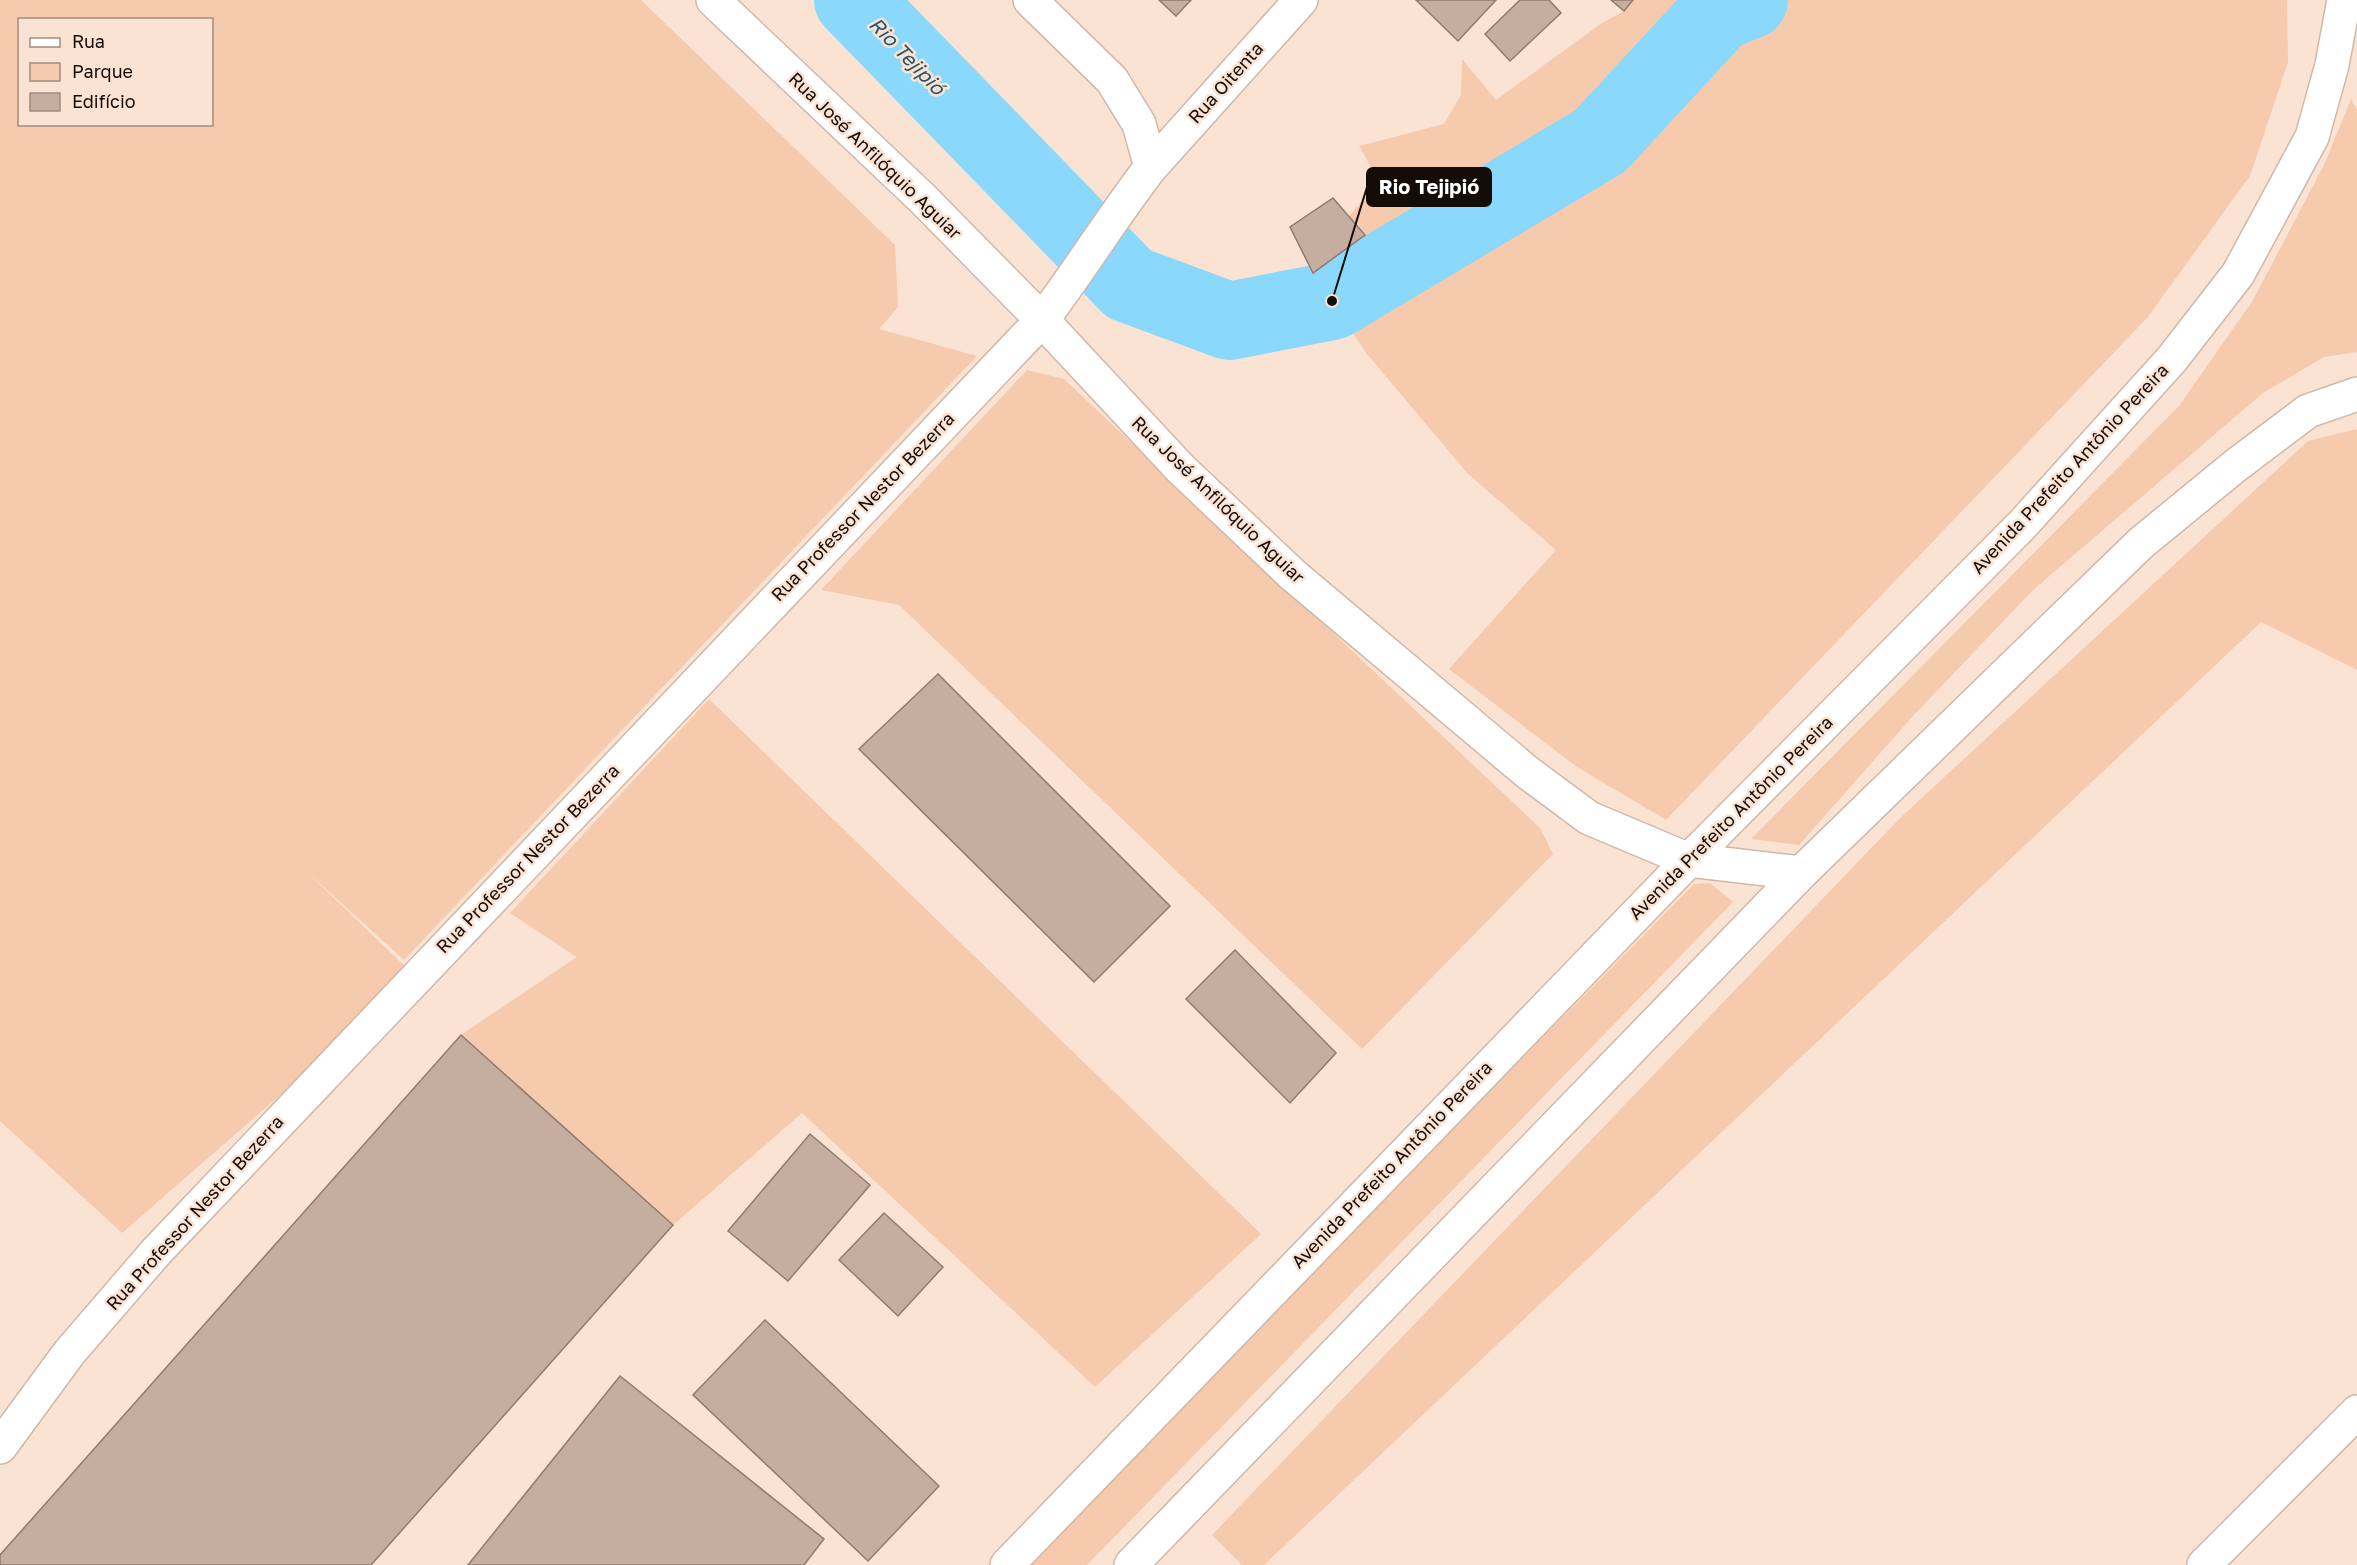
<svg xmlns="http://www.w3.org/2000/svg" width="2357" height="1565" font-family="'Golos Text',sans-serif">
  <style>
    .green { fill: #f5caad; fill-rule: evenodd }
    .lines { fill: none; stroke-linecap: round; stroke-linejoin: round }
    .river { stroke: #8ad8fc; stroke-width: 78 }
    .building { fill: #c5ae9f; stroke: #917b6c; stroke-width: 1.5 }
    .minor-casing { stroke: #d0b8a9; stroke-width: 36 }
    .minor { stroke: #fff; stroke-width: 33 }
    .labels { text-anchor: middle; stroke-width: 5; stroke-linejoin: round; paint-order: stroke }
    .street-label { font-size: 18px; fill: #140c07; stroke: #fbe3d3 }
    .water-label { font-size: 20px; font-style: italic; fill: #2b5669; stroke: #fbe3d3 }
    .leader { fill: none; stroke: #140c07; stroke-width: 2 }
    .callout-dot { fill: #140c07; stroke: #fbe3d3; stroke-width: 2 }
    .callout { fill: #140c07; stroke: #140c07; stroke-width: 2 }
    .callout-label { font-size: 20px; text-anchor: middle; font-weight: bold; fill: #fff }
  </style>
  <rect width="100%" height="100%" fill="#fbe3d3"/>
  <g class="green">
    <path d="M0 0H641L895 245 898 307 879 329 977 356 404 960 305 870 416 977 122 1233 0 1121ZM20 20H212V124H20Z"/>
    <path d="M1633 0H2287L2288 62 2250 176 2147 318 1666 820 1577 767 1449 669 1556 550 1468 474 1367 354 1313 273 1365 235 1349 216 1379 181 1359 146 1444 124 1461 95 1462 59 1496 100 1602 23 1624 11Z"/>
    <path d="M2351 99 2357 110V352L2324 357 2263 393 2033 590 1913 716 1799 845 1751 839 2179 406 2253 300 2324 165Z"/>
    <path d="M1027 370 1064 379 1540 828 1553 854 1362 1049 899 605 821 590Z"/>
    <path d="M2357 429V670L2261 622 1264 1565H1242L1212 1535 1900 818 2308 441Z"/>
    <path d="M709 699 1261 1234 1095 1387 802 1113 673 1225 461 1035 577 957 510 913Z"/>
    <path d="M1710 883 1733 902 1087 1565H1028L1226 1359 1694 884Z"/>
  </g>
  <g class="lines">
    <path class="river" d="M853 0 1129 284 1229 321 1332 301 1600 141 1719 12 1749 0"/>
  </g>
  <g class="building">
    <path d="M1159 0H1191L1176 16Z"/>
    <path d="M1416 0H1496L1458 41Z"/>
    <path d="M1520 0H1549L1561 13 1510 61 1485 34Z"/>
    <path d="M1611 0H1633L1624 11Z"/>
    <path d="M1333 198 1365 235 1313 273 1290 227Z"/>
    <path d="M938 674 1170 906 1094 982 859 749Z"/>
    <path d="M1235 950 1336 1053 1290 1103 1186 999Z"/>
    <path d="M461 1035 673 1225 371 1565H0V1555Z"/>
    <path d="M810 1134 870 1185 788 1281 728 1231Z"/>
    <path d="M884 1213 943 1267 898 1316 839 1260Z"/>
    <path d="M765 1320 939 1486 868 1561 693 1395Z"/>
    <path d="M620 1376 824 1539 804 1565H468Z"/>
  </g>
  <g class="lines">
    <defs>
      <g id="minor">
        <path d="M713 0 923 199 1042 320 1180 468 1293 575 1527 772 1589 818 1689 860 1801 873"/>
        <path d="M1151 167 1301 0"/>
        <path d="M0 1447 69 1353 156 1252 1042 320C1080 270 1113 216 1151 167L1139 124 1112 80 1030 0"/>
        <path d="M1007 1565 1689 860 2022 525 2172 359 2238 274 2312 137 2332 65 2344 0"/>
        <path d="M1131 1565 1801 873 2141 543 2235 466 2308 411 2357 394"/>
        <path d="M2204 1565 2357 1412"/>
      </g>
    </defs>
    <use href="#minor" class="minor-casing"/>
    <use href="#minor" class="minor"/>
  </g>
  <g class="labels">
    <g class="street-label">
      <text transform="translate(1226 83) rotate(-48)" y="6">Rua Oitenta</text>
      <text transform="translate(875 156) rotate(44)" y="6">Rua José Anfilóquio Aguiar</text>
      <text transform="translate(2070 469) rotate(-47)" y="6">Avenida Prefeito Antônio Pereira</text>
      <text transform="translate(1218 500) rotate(44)" y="6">Rua José Anfilóquio Aguiar</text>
      <text transform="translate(863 507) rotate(-46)" y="6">Rua Professor Nestor Bezerra</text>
      <text transform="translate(1731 818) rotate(-45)" y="6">Avenida Prefeito Antônio Pereira</text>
      <text transform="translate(528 859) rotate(-46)" y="6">Rua Professor Nestor Bezerra</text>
      <text transform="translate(1392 1165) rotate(-46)" y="6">Avenida Prefeito Antônio Pereira</text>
      <text transform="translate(195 1213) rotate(-48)" y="6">Rua Professor Nestor Bezerra</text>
    </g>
    <g class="water-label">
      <text transform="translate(907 56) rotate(46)" y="7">Rio Tejipió</text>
    </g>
  </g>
  <path class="leader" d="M1332 301L1367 187"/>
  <circle class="callout-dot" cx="1332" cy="301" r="6"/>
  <rect class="callout" x="1367" y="168" width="124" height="38" rx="6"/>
  <g class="callout-label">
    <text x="1429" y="194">Rio Tejipió</text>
  </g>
  <rect x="18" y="18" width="195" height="108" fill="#fbe3d3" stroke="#9f8d81" stroke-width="1.5"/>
  <rect x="30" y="38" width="30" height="9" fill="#ffffff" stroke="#9f8d81" stroke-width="1.5"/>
  <text x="72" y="48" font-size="18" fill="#140c07">Rua</text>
  <rect x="30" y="63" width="30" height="18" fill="#f5caad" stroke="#9f8d81" stroke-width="1.5"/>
  <text x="72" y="78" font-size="18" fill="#140c07">Parque</text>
  <rect x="30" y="93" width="30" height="18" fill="#c5ae9f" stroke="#9f8d81" stroke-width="1.5"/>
  <text x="72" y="108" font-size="18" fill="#140c07">Edifício</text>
</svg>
